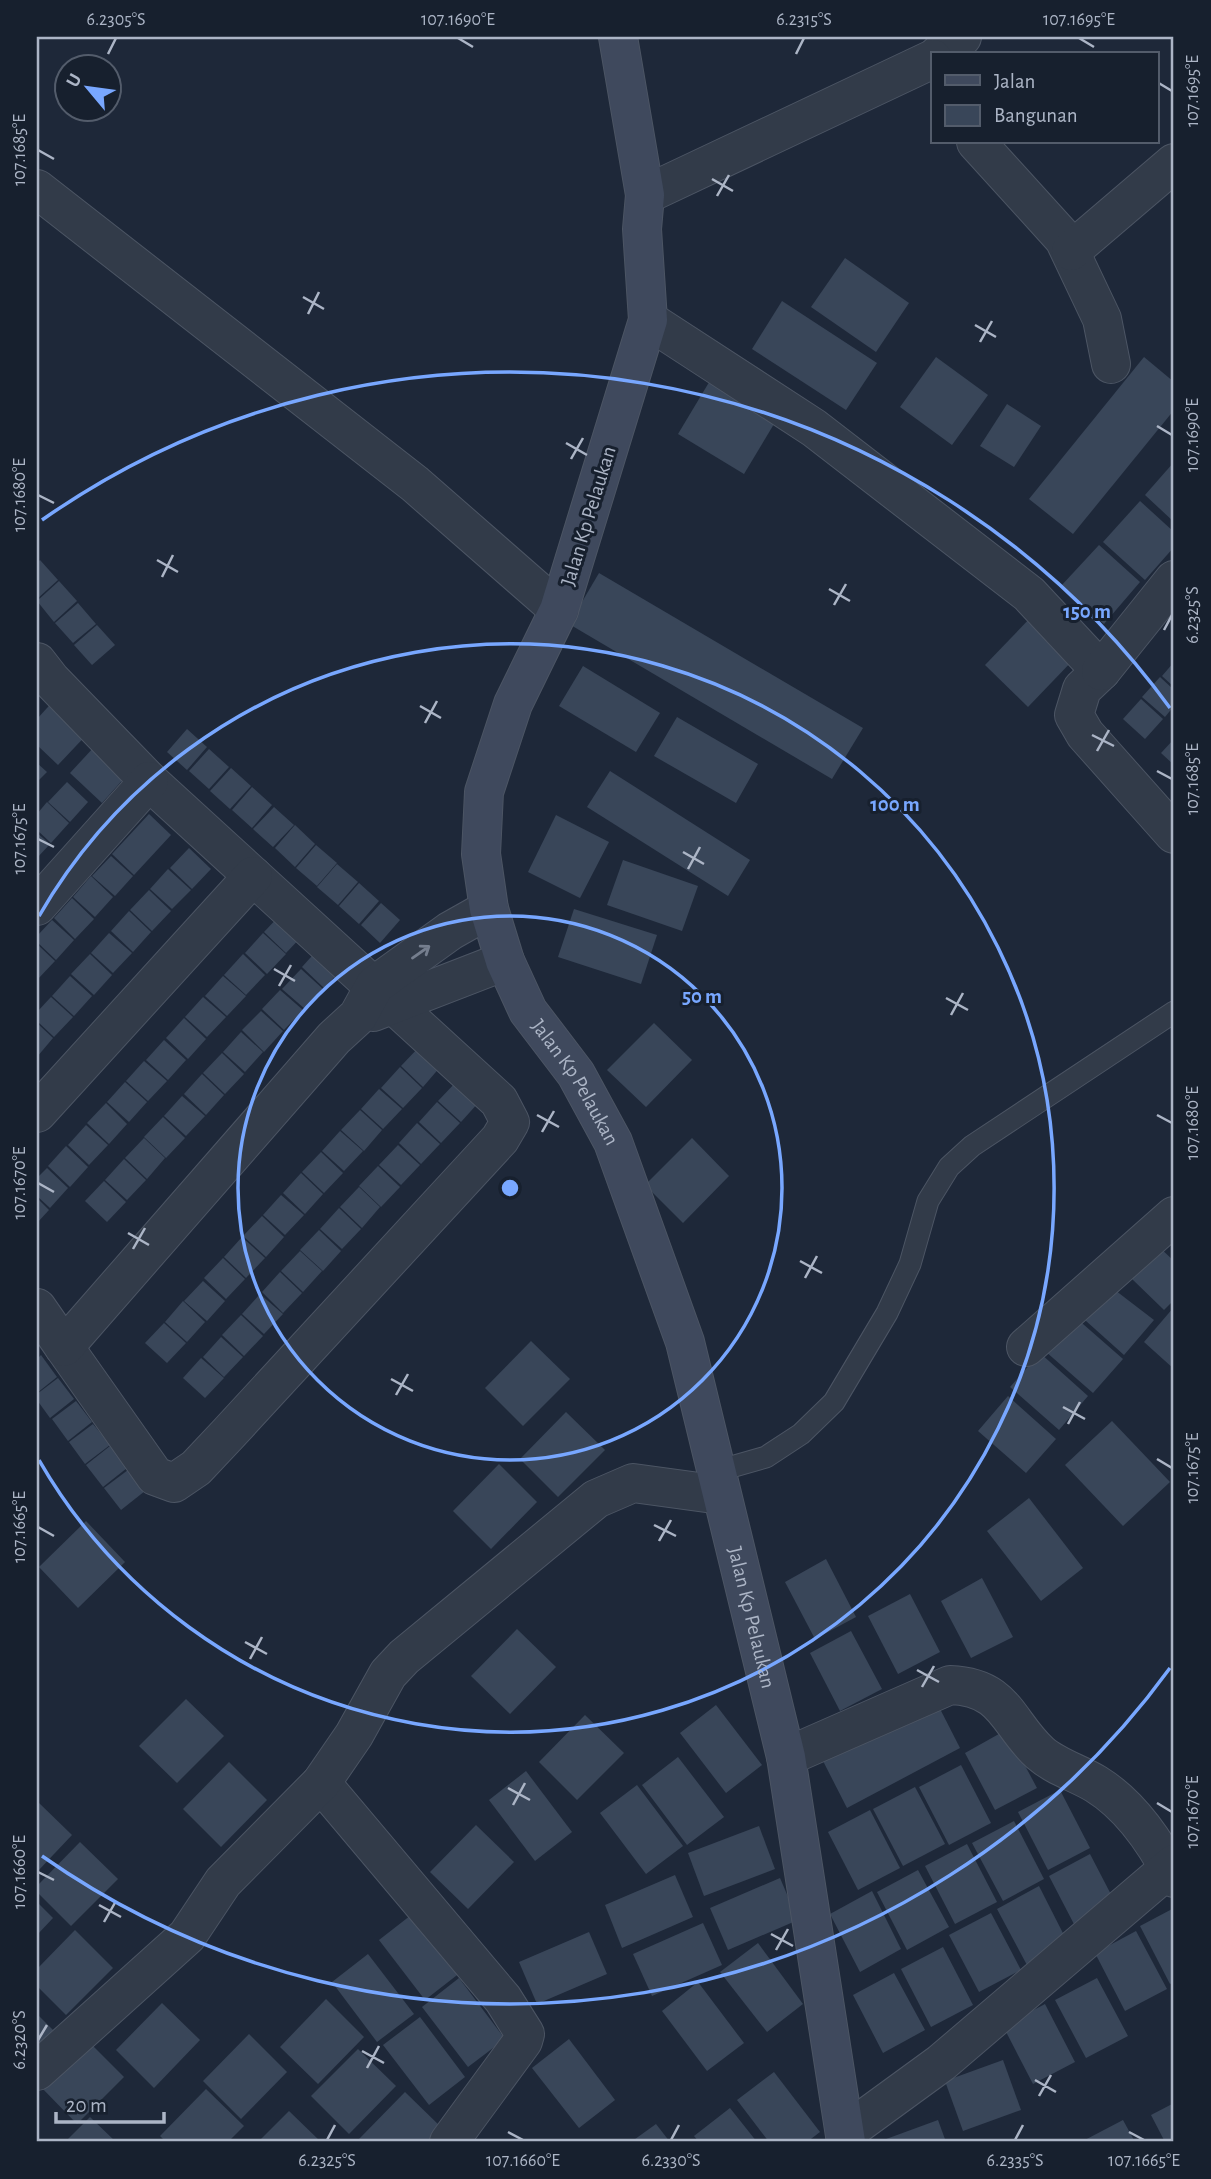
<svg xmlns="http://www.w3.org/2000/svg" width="1211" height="2179" font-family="'Alegreya Sans',sans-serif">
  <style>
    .building { fill: #394659 }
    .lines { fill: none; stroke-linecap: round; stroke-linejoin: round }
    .lane-casing { stroke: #4c5564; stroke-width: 23 }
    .street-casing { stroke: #4c5564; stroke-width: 40 }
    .secondary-casing { stroke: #4c5564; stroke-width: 40 }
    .lane { stroke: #323b49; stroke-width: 21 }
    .street { stroke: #323b49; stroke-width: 38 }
    .secondary { stroke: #3f495d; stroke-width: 38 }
    .oneway { stroke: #757e8e }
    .ticks { fill: none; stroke: #acb5c6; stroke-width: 2.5 }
    .ring { fill: none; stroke: #78a7ff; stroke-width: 3.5 }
    .labels { text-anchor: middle; stroke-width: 6; stroke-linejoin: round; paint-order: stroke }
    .street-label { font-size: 21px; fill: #acb5c6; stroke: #17202e }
    .centre { fill: #78a7ff; stroke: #17202e; stroke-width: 3.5 }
    .ring-label { font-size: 21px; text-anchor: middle; font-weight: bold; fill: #78a7ff; stroke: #17202e; stroke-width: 6; stroke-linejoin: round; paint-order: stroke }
    .neatline { fill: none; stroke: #acb5c6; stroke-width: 2.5 }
    .ticks-label { font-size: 18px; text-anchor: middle; fill: #acb5c6 }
  </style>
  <rect width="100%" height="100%" fill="#1e2839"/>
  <g class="building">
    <path d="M845 258 909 303 876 352 811 307Z"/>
    <path d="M782 301 877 363 846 410 752 349Z"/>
    <path d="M936 357 988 395 952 445 900 407Z"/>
    <path d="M1144 357 1174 382V410L1073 534 1029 499Z"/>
    <path d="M711 379 777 419 744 474 678 434Z"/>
    <path d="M1007 404 1041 426 1014 467 980 446Z"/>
    <path d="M1174 462V522L1145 495Z"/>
    <path d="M1140 501 1174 532V547L1145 580 1103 542Z"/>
    <path d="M1099 545 1140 582 1104 624 1061 586Z"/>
    <path d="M40 560 58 580 37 599V563Z"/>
    <path d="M599 573 863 728 832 779 569 624Z"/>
    <path d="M59 581 77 601 54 622 37 601Z"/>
    <path d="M78 603 96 624 73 643 55 623Z"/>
    <path d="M1033 615 1076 657 1028 707 985 665Z"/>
    <path d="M97 625 115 645 92 665 74 645Z"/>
    <path d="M1174 662V687L1162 676Z"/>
    <path d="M583 666 660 713 636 752 559 706Z"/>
    <path d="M1160 677 1174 690V706L1165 717 1142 697Z"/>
    <path d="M57 697 92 729 58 765 37 745V719Z"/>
    <path d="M1141 699 1163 719 1145 739 1123 719Z"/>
    <path d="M677 717 758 764 736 803 654 756Z"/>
    <path d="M187 729 207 747 187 770 167 752Z"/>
    <path d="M1174 739V765L1161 753Z"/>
    <path d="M95 746 127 775 102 803 70 773Z"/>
    <path d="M209 749 229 767 209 789 189 771Z"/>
    <path d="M37 763 47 772 37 782Z"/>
    <path d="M231 768 251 786 230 809 210 791Z"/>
    <path d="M610 771 750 860 728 896 587 807Z"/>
    <path d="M67 782 88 802 70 822 48 802Z"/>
    <path d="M252 787 272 805 252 828 232 810Z"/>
    <path d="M47 802 69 823 51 843 37 830V814Z"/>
    <path d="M274 807 294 825 273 847 253 829Z"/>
    <path d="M149 814 171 835 134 875 112 854Z"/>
    <path d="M556 815 609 842 580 898 528 872Z"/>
    <path d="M295 825 315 844 295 867 275 848Z"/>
    <path d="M37 833 50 844 37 858Z"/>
    <path d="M316 845 337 863 317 886 296 868Z"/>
    <path d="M189 848 211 869 192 889 170 868Z"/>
    <path d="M111 856 133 876 115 896 92 876Z"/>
    <path d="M623 860 698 886 682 931 607 905Z"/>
    <path d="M337 864 358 882 338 905 317 887Z"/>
    <path d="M168 869 191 890 172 909 150 889Z"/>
    <path d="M91 876 113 897 95 917 73 897Z"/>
    <path d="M359 883 379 901 359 924 339 906Z"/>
    <path d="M149 890 171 911 152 931 130 910Z"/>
    <path d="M72 898 94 919 75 939 54 918Z"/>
    <path d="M381 903 400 920 380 943 361 925Z"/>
    <path d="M574 909 657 935 641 984 558 957Z"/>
    <path d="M129 911 151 932 133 952 111 931Z"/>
    <path d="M283 912 305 933 286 953 264 932Z"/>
    <path d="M52 920 74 940 56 960 37 942V936Z"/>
    <path d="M109 933 132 953 113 973 91 953Z"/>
    <path d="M263 933 286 954 267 974 245 953Z"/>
    <path d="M37 944 55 961 37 980Z"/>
    <path d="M320 947 343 968 324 988 302 967Z"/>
    <path d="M90 954 112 975 94 995 71 974Z"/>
    <path d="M243 954 265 975 246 995 224 975Z"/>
    <path d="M301 969 323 989 305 1009 282 989Z"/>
    <path d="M70 976 92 996 74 1016 52 996Z"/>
    <path d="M223 976 246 996 227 1016 205 996Z"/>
    <path d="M280 990 303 1010 284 1030 262 1009Z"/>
    <path d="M51 997 73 1017 54 1037 37 1021V1012Z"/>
    <path d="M203 997 226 1017 207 1037 185 1017Z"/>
    <path d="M261 1011 283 1031 264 1052 242 1030Z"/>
    <path d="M184 1018 206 1039 188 1059 166 1038Z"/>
    <path d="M37 1023 53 1038 37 1057Z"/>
    <path d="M654 1023 692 1060 646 1107 607 1070Z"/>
    <path d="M241 1032 263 1052 245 1072 223 1052Z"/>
    <path d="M164 1040 186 1060 168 1080 146 1060Z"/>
    <path d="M420 1046 441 1066 423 1087 401 1066Z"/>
    <path d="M222 1053 244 1074 225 1094 203 1073Z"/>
    <path d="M144 1061 167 1081 148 1101 126 1081Z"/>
    <path d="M400 1067 422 1088 403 1108 381 1088Z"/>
    <path d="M202 1074 224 1095 206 1115 184 1094Z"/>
    <path d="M457 1081 479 1102 461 1122 438 1101Z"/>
    <path d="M125 1082 147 1102 129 1122 107 1102Z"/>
    <path d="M379 1089 402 1109 383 1129 361 1109Z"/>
    <path d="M182 1096 205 1116 186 1136 164 1116Z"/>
    <path d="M437 1102 460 1123 441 1143 419 1122Z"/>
    <path d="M106 1103 127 1124 109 1144 87 1123Z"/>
    <path d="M360 1110 382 1130 364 1151 341 1130Z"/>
    <path d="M163 1117 185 1138 166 1158 144 1137Z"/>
    <path d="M417 1123 440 1144 421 1164 399 1143Z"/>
    <path d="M86 1125 108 1145 89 1165 68 1145Z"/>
    <path d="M340 1131 363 1151 344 1171 322 1151Z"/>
    <path d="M144 1138 165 1158 147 1179 125 1158Z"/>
    <path d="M692 1138 729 1176 683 1223 645 1185Z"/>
    <path d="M398 1145 420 1165 401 1185 379 1165Z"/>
    <path d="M66 1146 88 1167 70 1187 48 1166Z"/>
    <path d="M321 1152 343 1173 324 1193 302 1172Z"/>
    <path d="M124 1159 146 1180 127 1200 105 1180Z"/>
    <path d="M378 1166 400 1187 381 1207 359 1186Z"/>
    <path d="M47 1168 68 1188 50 1208 37 1196V1178Z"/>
    <path d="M301 1173 323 1194 305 1214 283 1193Z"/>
    <path d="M104 1181 126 1202 107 1222 85 1201Z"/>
    <path d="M359 1187 380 1207 362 1228 340 1207Z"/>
    <path d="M281 1195 304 1215 285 1235 263 1215Z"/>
    <path d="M37 1198 49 1210 37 1223Z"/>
    <path d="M339 1208 361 1229 342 1249 320 1229Z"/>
    <path d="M262 1216 284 1237 266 1257 243 1236Z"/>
    <path d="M319 1230 341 1251 323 1271 300 1250Z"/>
    <path d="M242 1237 265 1258 246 1278 224 1257Z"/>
    <path d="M1159 1247 1174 1261V1300L1164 1310 1130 1277Z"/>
    <path d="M300 1251 322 1271 303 1292 281 1271Z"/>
    <path d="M223 1258 245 1279 226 1299 204 1278Z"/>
    <path d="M280 1272 302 1293 283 1313 262 1292Z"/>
    <path d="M203 1281 225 1301 207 1321 184 1301Z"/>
    <path d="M1107 1284 1154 1320 1124 1355 1076 1312Z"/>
    <path d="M260 1294 283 1314 264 1334 242 1314Z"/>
    <path d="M183 1301 205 1322 187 1342 165 1322Z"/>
    <path d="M1174 1307V1369L1144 1342Z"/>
    <path d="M241 1315 263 1336 244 1356 222 1335Z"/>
    <path d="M1075 1317 1123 1359 1093 1393 1045 1351Z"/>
    <path d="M164 1323 186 1343 167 1363 145 1343Z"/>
    <path d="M221 1337 243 1357 224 1377 203 1357Z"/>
    <path d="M531 1341 570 1379 523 1426 485 1388Z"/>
    <path d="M1040 1353 1088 1396 1059 1430 1010 1387Z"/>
    <path d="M41 1355 57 1377 37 1393V1359Z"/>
    <path d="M201 1358 224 1378 205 1398 183 1378Z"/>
    <path d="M58 1378 74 1399 50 1418 37 1400V1394Z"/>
    <path d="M1008 1396 1056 1439 1026 1473 978 1431Z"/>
    <path d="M76 1401 92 1422 68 1441 52 1419Z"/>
    <path d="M566 1412 605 1450 558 1497 520 1459Z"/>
    <path d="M1112 1421 1170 1482 1123 1526 1065 1465Z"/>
    <path d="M93 1424 110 1445 85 1464 69 1442Z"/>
    <path d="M110 1446 127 1468 103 1487 86 1465Z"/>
    <path d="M499 1464 537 1502 491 1549 453 1511Z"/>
    <path d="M128 1470 145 1491 121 1510 104 1488Z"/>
    <path d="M1029 1498 1083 1568 1041 1601 987 1531Z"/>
    <path d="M86 1521 125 1562 78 1608 39 1567Z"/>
    <path d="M826 1559 856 1617 815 1639 785 1582Z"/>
    <path d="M982 1578 1013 1637 971 1658 941 1601Z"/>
    <path d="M910 1594 940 1652 898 1674 868 1616Z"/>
    <path d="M517 1629 556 1667 510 1714 471 1676Z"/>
    <path d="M851 1631 882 1689 840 1711 810 1653Z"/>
    <path d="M186 1699 224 1736 177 1783 139 1746Z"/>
    <path d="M935 1699 960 1748 847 1808 822 1759Z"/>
    <path d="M716 1705 762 1765 726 1793 680 1733Z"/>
    <path d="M585 1715 624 1753 577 1800 539 1762Z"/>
    <path d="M1006 1730 1037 1788 995 1810 965 1753Z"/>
    <path d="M678 1757 724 1817 687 1845 642 1785Z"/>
    <path d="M229 1762 267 1800 221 1847 183 1809Z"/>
    <path d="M961 1765 991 1823 949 1845 919 1787Z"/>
    <path d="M526 1771 572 1832 535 1861 489 1800Z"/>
    <path d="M637 1785 683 1846 646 1874 600 1813Z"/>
    <path d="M915 1787 945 1844 903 1866 873 1809Z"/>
    <path d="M1060 1790 1090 1848 1048 1870 1018 1812Z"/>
    <path d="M37 1801 72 1835 37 1872Z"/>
    <path d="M870 1810 900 1868 858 1890 828 1832Z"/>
    <path d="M1014 1821 1044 1879 1003 1901 972 1843Z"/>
    <path d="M476 1825 514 1862 468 1909 430 1872Z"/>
    <path d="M759 1826 775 1869 704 1896 688 1853Z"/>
    <path d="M80 1842 118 1879 71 1926 37 1892V1886Z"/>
    <path d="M967 1844 997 1902 955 1924 925 1866Z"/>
    <path d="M1090 1854 1117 1906 1076 1928 1049 1876Z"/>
    <path d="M918 1870 949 1927 907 1950 877 1892Z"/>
    <path d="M675 1875 693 1917 622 1948 605 1905Z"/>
    <path d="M780 1878 798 1920 728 1950 710 1908Z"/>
    <path d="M1039 1886 1069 1945 1028 1967 997 1909Z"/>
    <path d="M872 1891 901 1949 860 1972 830 1914Z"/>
    <path d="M37 1902 53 1918 37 1935Z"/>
    <path d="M1174 1908V1982L1170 1984 1140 1926Z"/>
    <path d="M415 1912 461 1972 425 2000 379 1940Z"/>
    <path d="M991 1913 1021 1970 979 1992 949 1935Z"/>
    <path d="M703 1923 722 1965 652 1996 633 1954Z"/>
    <path d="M75 1930 113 1968 66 2015 37 1986V1969Z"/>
    <path d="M1136 1931 1167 1989 1125 2011 1095 1953Z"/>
    <path d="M589 1932 607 1974 537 2004 519 1962Z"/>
    <path d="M758 1943 803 2004 767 2032 720 1972Z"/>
    <path d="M943 1947 973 2005 931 2027 901 1969Z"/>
    <path d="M368 1954 414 2014 377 2042 332 1982Z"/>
    <path d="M894 1973 925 2030 883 2053 853 1995Z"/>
    <path d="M459 1978 505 2039 468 2067 422 2007Z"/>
    <path d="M1097 1978 1128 2036 1086 2058 1055 2000Z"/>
    <path d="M698 1982 744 2043 707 2071 662 2011Z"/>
    <path d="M326 1999 364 2037 318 2084 280 2047Z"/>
    <path d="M162 2003 200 2040 154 2088 116 2050Z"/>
    <path d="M1045 2004 1075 2062 1033 2084 1003 2026Z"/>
    <path d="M37 2014 53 2030 37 2046Z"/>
    <path d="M420 2017 465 2077 429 2105 383 2045Z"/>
    <path d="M249 2034 287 2072 241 2119 203 2081Z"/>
    <path d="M86 2039 124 2077 77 2124 40 2086Z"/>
    <path d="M569 2039 615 2100 579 2128 532 2068Z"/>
    <path d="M358 2049 396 2086 349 2134 311 2096Z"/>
    <path d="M1003 2060 1021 2110 963 2131 945 2081Z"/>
    <path d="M774 2072 820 2132 807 2142H769L737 2100Z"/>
    <path d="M206 2089 244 2126 228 2142H166L160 2136Z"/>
    <path d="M405 2092 443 2129 430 2142H362L359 2139Z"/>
    <path d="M1174 2103V2142H1165L1151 2115Z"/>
    <path d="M730 2108 757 2142H699L694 2136Z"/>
    <path d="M289 2111 321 2142H258Z"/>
    <path d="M90 2117 116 2142H65Z"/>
    <path d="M938 2120 946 2142H878Z"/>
    <path d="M1123 2120 1135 2142H1081Z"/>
    <path d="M656 2124 670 2142H631Z"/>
  </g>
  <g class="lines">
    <defs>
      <path id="lane" d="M717 1471 766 1457 801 1434 834 1402 887 1313 910 1264 928 1201 949 1167 972 1146 1174 1012"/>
      <g id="street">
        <path d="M939 54 962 37"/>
        <path d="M976 142 1064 239 1102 319 1111 364"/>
        <path d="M37 189 415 484 559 610"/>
        <path d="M645 195 933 59"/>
        <path d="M1071 251 1174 163"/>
        <path d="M648 320 814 428 1029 594 1101 671 1082 689 1074 715 1085 734 1174 834"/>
        <path d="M37 662 51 680 149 781 499 1101 510 1122 500 1139 228 1434 196 1468 174 1483 155 1476 64 1347"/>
        <path d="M1101 671 1174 580"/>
        <path d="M37 906 149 781"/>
        <path d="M373 1012 505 961"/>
        <path d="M37 1113 253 876"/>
        <path d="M37 1308 64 1347 334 1038 358 1016 375 985 450 931 489 909"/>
        <path d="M1026 1347 1174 1216"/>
        <path d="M786 1757 950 1685C1006 1687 1007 1723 1040 1753 1056 1767 1078 1773 1096 1784 1130 1805 1156 1843 1174 1878"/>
        <path d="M321 1783 503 1999 525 2034 523 2041 449 2142"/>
        <path d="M37 2071 187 1936 223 1882 321 1783 354 1735 388 1674 404 1657 596 1499 633 1483 721 1495"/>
        <path d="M845 2133 941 2063 1174 1864"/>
      </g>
      <g id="secondary">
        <path id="s1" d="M618 37 645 195 642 229 648 320 559 610 513 704 484 792 481 854 489 909 505 961 528 1011 576 1074 613 1142 685 1342 786 1757 846 2142"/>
      </g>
    </defs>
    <use href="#lane" class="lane-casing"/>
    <use href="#street" class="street-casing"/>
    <use href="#secondary" class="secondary-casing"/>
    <use href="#lane" class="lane"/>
    <use href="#street" class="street"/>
    <use href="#secondary" class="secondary"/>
  </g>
  <defs><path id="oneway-shaft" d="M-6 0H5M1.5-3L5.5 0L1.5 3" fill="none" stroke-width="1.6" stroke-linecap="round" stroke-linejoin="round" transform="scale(1.75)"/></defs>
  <use class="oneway" href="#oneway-shaft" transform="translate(421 952) rotate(-35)"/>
  <path class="ticks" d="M458 38 473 47M1079 38 1094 47M108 54 116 38M796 54 804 38M1157 82 1172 91M38 150 54 159M712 179 733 191M717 196 729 175M303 297 324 309M308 314 319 292M975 325 996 337M980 342 992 321M1157 426 1172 435M566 443 587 455M571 459 583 438M38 495 54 503M157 560 178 572M162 577 173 555M829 589 850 601M834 605 846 584M1164 630 1172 615M420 706 441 718M425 723 437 701M1092 735 1114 746M1097 751 1109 730M1157 771 1172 779M38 839 54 847M683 852 704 864M688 869 700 847M274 969 295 981M279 986 291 965M946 998 968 1010M951 1015 963 993M537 1115 559 1127M1157 1115 1172 1123M542 1132 554 1111M38 1183 54 1192M128 1233 149 1245M133 1249 145 1228M800 1261 822 1273M805 1278 817 1256M391 1379 413 1391M396 1395 408 1374M1063 1407 1085 1419M1068 1424 1080 1402M1157 1459 1172 1468M654 1525 676 1536M38 1527 54 1536M659 1541 671 1520M245 1642 267 1654M250 1659 262 1637M917 1670 939 1682M922 1687 934 1666M508 1788 530 1800M1157 1803 1172 1812M513 1805 525 1783M38 1872 54 1880M99 1905 121 1917M104 1922 116 1901M771 1934 793 1946M776 1950 788 1929M38 2040 47 2025M362 2051 384 2063M367 2068 379 2046M1035 2080 1056 2092M1039 2096 1051 2075M508 2132 523 2140M1129 2132 1144 2140M327 2140 335 2125M671 2140 679 2125M1015 2140 1023 2125"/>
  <g class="ring">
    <circle cx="510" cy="1188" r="272"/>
    <path d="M39 916A544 544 0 1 1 39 1460"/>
    <path d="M1170 1668A816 816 0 0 1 42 1856M42 520A816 816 0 0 1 1170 708"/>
  </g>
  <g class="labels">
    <g class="street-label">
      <text transform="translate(588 516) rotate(-73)" y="7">Jalan Kp Pelaukan</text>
      <text dy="7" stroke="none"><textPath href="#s1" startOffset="1099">Jalan Kp Pelaukan</textPath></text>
      <text dy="7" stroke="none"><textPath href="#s1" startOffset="1666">Jalan Kp Pelaukan</textPath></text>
    </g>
  </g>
  <circle cx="510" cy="1188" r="10" class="centre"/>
  <g class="ring-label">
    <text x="1087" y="618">150 m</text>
    <text x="895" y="811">100 m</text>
    <text x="702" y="1003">50 m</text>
  </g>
  <rect width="1211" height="2179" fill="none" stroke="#17202e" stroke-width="77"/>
  <rect x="931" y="52" width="228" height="91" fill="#17202e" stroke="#535c6b" stroke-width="2"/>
  <rect x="945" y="75" width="35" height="10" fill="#3f495d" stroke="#535c6b" stroke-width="2"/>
  <text x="994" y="88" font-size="21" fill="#acb5c6">Jalan</text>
  <rect x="945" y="105" width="35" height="21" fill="#394659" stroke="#535c6b" stroke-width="2"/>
  <text x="994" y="122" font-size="21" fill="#acb5c6">Bangunan</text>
  <g transform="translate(88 88) rotate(299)"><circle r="33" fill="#17202e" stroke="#535c6b" stroke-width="2"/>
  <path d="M0-5L12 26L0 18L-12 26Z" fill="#78a7ff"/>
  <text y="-10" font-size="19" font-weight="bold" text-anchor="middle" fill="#acb5c6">U</text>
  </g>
  <path d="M56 2112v10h108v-10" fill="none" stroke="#acb5c6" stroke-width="3.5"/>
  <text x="66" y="2112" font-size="21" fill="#acb5c6" stroke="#17202e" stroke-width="5" paint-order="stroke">20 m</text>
  <rect x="38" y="38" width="1134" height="2102" class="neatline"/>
  <g class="ticks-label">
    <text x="116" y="25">6.2305°S</text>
    <text x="458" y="25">107.1690°E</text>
    <text x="804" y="25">6.2315°S</text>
    <text x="1079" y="25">107.1695°E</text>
    <text transform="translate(1192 91) rotate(-90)" y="6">107.1695°E</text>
    <text transform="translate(19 150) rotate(-90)" y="6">107.1685°E</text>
    <text transform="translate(1192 435) rotate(-90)" y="6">107.1690°E</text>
    <text transform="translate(19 495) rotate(-90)" y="6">107.1680°E</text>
    <text transform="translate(1192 615) rotate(-90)" y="6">6.2325°S</text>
    <text transform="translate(1192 779) rotate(-90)" y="6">107.1685°E</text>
    <text transform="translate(19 839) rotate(-90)" y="6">107.1675°E</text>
    <text transform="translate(1192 1123) rotate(-90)" y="6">107.1680°E</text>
    <text transform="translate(19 1183) rotate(-90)" y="6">107.1670°E</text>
    <text transform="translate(1192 1468) rotate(-90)" y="6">107.1675°E</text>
    <text transform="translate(19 1527) rotate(-90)" y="6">107.1665°E</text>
    <text transform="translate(1192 1812) rotate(-90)" y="6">107.1670°E</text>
    <text transform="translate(19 1872) rotate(-90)" y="6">107.1660°E</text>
    <text transform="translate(19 2040) rotate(-90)" y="6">6.2320°S</text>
    <text x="327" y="2166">6.2325°S</text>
    <text x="523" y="2166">107.1660°E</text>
    <text x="671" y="2166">6.2330°S</text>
    <text x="1015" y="2166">6.2335°S</text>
    <text x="1144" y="2166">107.1665°E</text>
  </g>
</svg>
